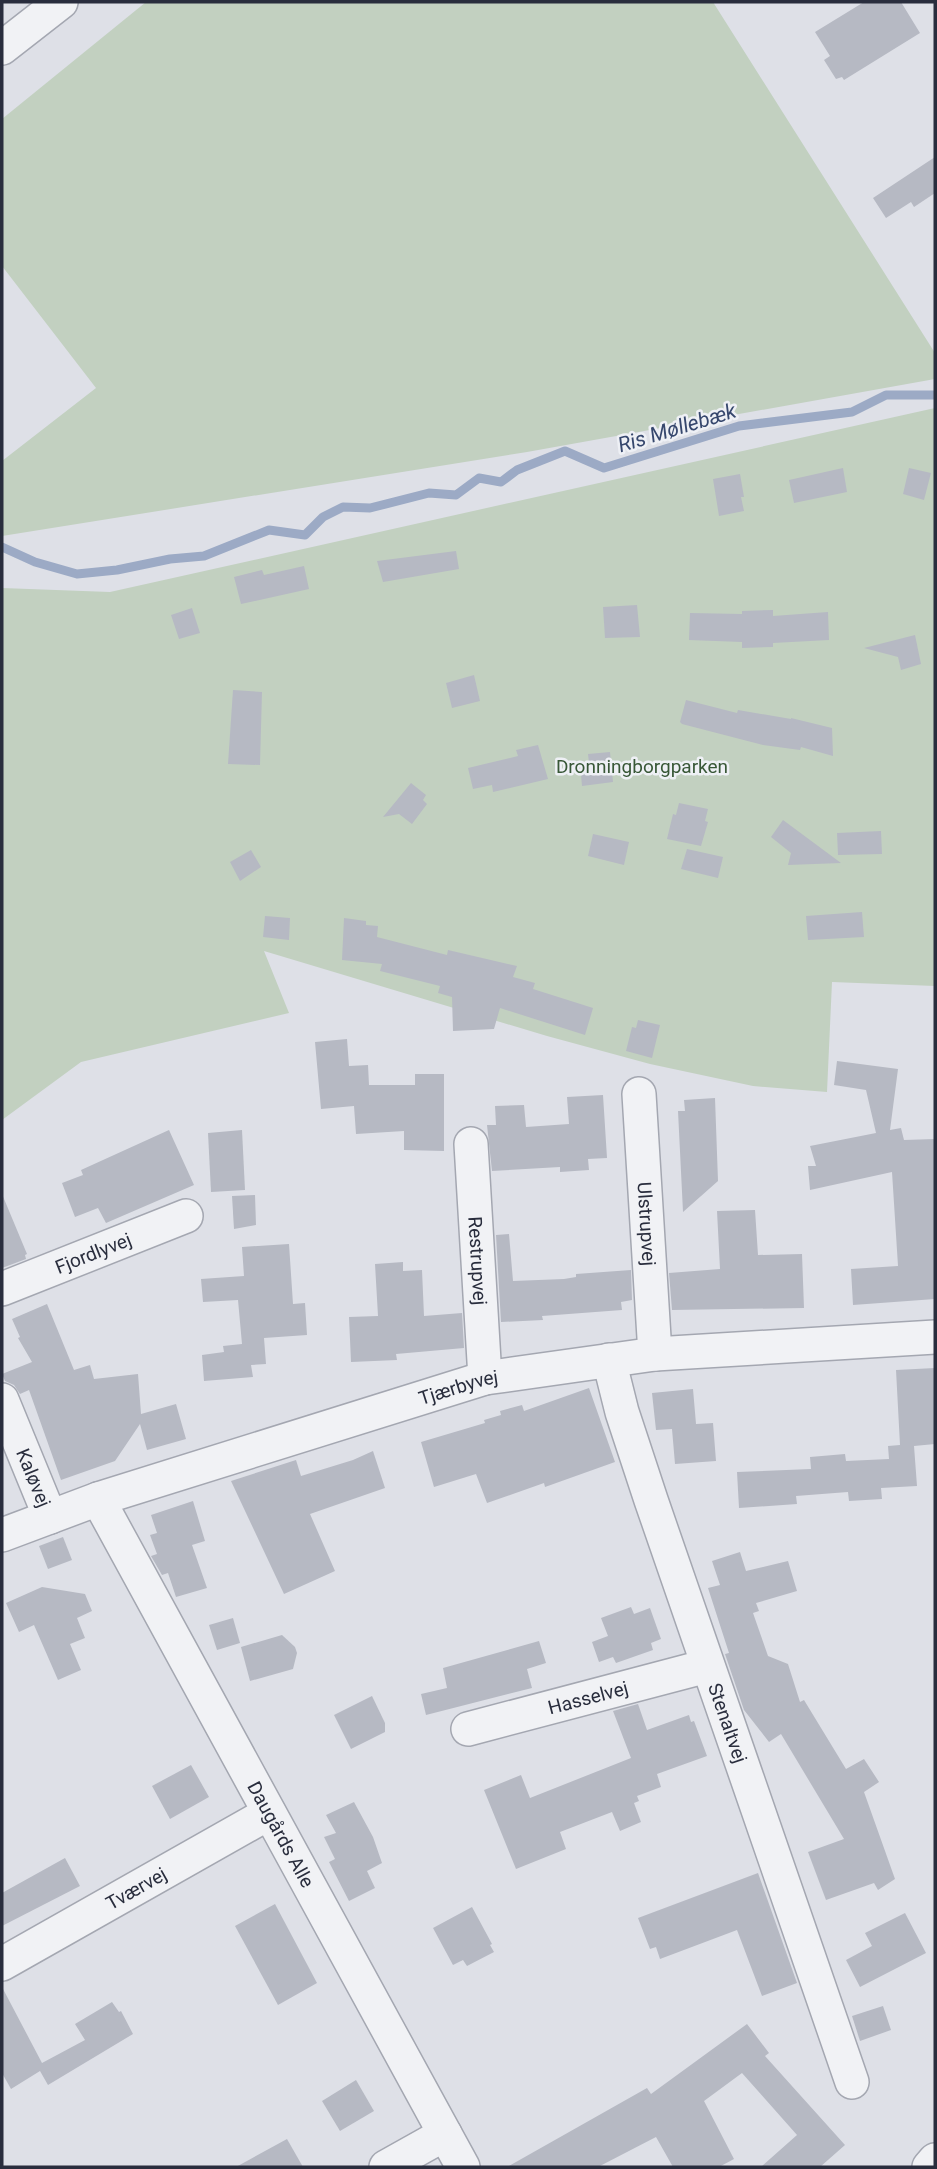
<svg xmlns="http://www.w3.org/2000/svg" width="937" height="2169" font-family="Roboto,sans-serif">
  <style>
    .green { fill: #c2d0c0 }
    .lines { fill: none; stroke-linecap: round; stroke-linejoin: round }
    .stream { stroke: #9caac5; stroke-width: 9 }
    .building { fill: #b6b9c3 }
    .minor-casing { stroke: #a4a7b1; stroke-width: 36 }
    .minor { stroke: #f1f2f5; stroke-width: 33 }
    .labels { text-anchor: middle; stroke-width: 5; stroke-linejoin: round; paint-order: stroke }
    .park-label { font-size: 19px; fill: #385737; stroke: #eef0f5 }
    .street-label { font-size: 19px; fill: #292d3d; stroke: #eef0f5 }
    .water-label { font-size: 21px; font-style: italic; fill: #36476d; stroke: #eef0f5 }
  </style>
  <rect width="100%" height="100%" fill="#dee0e7"/>
  <g class="green">
    <path d="M146 2H713L935 353V379L527 452 2 536V461L96 388 2 266V119Z"/>
    <path d="M935 408V986L832 982 827 1092 753 1086 650 1064 547 1036 264 951 289 1013 81 1062 2 1120V588L110 592Z"/>
  </g>
  <g class="lines">
    <path class="stream" d="M2 547 35 562 77 574 117 570 170 559 204 556 269 530 305 535 323 517 343 507 370 508 429 493 456 495 479 478 501 482 517 470 565 451 604 468 739 426 852 412 886 395H935"/>
  </g>
  <g class="building">
    <path d="M864 2H901L920 33 844 80 842 77 836 79 824 60 830 56 815 32Z"/>
    <path d="M935 157V193L914 207 911 202 886 218 873 198Z"/>
    <path d="M843 468 847 492 794 503 789 480Z"/>
    <path d="M909 468 931 473 924 500 903 494Z"/>
    <path d="M740 474 744 497H741L744 511 719 516 713 479Z"/>
    <path d="M456 551 459 569 383 582 377 561Z"/>
    <path d="M304 566 309 589 241 604 234 577 262 570 264 575Z"/>
    <path d="M637 605 640 637 605 638 603 607Z"/>
    <path d="M192 608 200 633 179 639 171 615Z"/>
    <path d="M773 610V616L828 612 829 640 773 643V647L742 648V642L689 640 690 613 742 614V611Z"/>
    <path d="M915 635 921 664 901 670 898 657 864 648Z"/>
    <path d="M474 675 480 701 452 708 446 683Z"/>
    <path d="M233 690 262 692 260 765 228 764Z"/>
    <path d="M686 700 737 713 738 710 791 719V718L832 728 833 756 801 747 800 750 763 745 682 724 680 722Z"/>
    <path d="M538 745 548 779 493 792 492 785 473 789 468 768 518 756 516 750Z"/>
    <path d="M610 752 613 782 582 786 580 764 589 763 588 754Z"/>
    <path d="M411 783 426 795 423 800 427 804 412 824 399 814 383 817Z"/>
    <path d="M679 803 708 809 705 821 708 822 701 846 667 839 673 814 676 815Z"/>
    <path d="M783 820 841 863 788 865 791 853 771 837Z"/>
    <path d="M881 831 882 854 838 855 837 833Z"/>
    <path d="M593 834 629 842 624 865 588 856Z"/>
    <path d="M687 849 723 857 718 878 681 869Z"/>
    <path d="M251 850 261 867 240 881 230 862Z"/>
    <path d="M862 912 864 937 808 940 806 916Z"/>
    <path d="M265 916 290 918 289 940 263 937Z"/>
    <path d="M344 918 366 921V925L378 926 377 937 447 955 448 950 517 966 513 977 535 983 533 989 593 1008 585 1035 500 1008 494 1029 453 1031 452 997 438 993 440 986 380 971 382 964 342 960Z"/>
    <path d="M638 1020 660 1025 652 1058 626 1051 632 1027 636 1028Z"/>
    <path d="M347 1039 349 1066 368 1065 369 1085H415V1074H444V1151L404 1150V1131L356 1134 354 1106 321 1109 315 1042Z"/>
    <path d="M837 1061 898 1069 890 1130 901 1128 904 1140 935 1139V1299L853 1305 851 1269 898 1266 892 1172 810 1190 808 1166H816L810 1146 876 1133 866 1090 834 1085Z"/>
    <path d="M603 1095 607 1158 588 1159 589 1170 560 1172V1167L492 1171 487 1125H496L495 1106 524 1105 526 1127 569 1124 567 1097Z"/>
    <path d="M715 1098 718 1181 683 1212 678 1111H685L684 1100Z"/>
    <path d="M169 1130 194 1185 106 1223 98 1208 75 1217 62 1183 83 1175 81 1170Z"/>
    <path d="M242 1130 245 1190 211 1192 208 1133Z"/>
    <path d="M2 1194 27 1254 25 1255 26 1259 2 1268Z"/>
    <path d="M255 1195 256 1225 234 1229 232 1196Z"/>
    <path d="M755 1210 758 1255 802 1254 804 1308 672 1310 669 1273 720 1269 717 1211Z"/>
    <path d="M509 1234 513 1281 564 1279 576 1277V1274L631 1270 632 1300 621 1302 622 1310 542 1316 543 1320 501 1322 496 1235Z"/>
    <path d="M289 1244 293 1304 305 1303 307 1335 264 1338 266 1364 251 1365 253 1377 204 1381 202 1355 224 1352 223 1346 242 1344 238 1300 203 1302 201 1279 244 1276 242 1247Z"/>
    <path d="M403 1262V1271L422 1270 424 1316 462 1313 464 1348 396 1354 397 1360 351 1362 349 1317 378 1316 375 1264Z"/>
    <path d="M47 1304 74 1370 90 1365 94 1379 138 1374 141 1414 176 1404 186 1439 147 1450 140 1424 115 1461 61 1480 29 1390 20 1394 14 1385 5 1381 2 1374 32 1362 18 1338 20 1337 12 1319Z"/>
    <path d="M935 1368V1444L914 1446 917 1486 881 1488 882 1499 849 1501 848 1492 796 1496 797 1504 739 1508 737 1472 811 1469 810 1457 845 1454 846 1461 889 1459 888 1446 900 1445 896 1370Z"/>
    <path d="M589 1388 615 1462 545 1487 544 1483 487 1503 476 1474 434 1487 421 1442 485 1423 484 1420 501 1415 500 1411 522 1405 524 1411Z"/>
    <path d="M693 1389 696 1424 713 1423 716 1461 675 1464 672 1429 656 1430 652 1393Z"/>
    <path d="M373 1451 385 1488 310 1514 335 1571 284 1594 231 1481 296 1460 301 1476 353 1460Z"/>
    <path d="M193 1501 205 1541 192 1545 207 1588 176 1597 168 1573 162 1575 151 1556 157 1554 150 1535 157 1533 151 1515Z"/>
    <path d="M63 1537 72 1560 48 1569 39 1546Z"/>
    <path d="M740 1552 746 1571 788 1561 797 1591 756 1603 759 1611 753 1613 768 1656 788 1664 800 1702 804 1700 846 1769 864 1759 879 1782 864 1792 895 1879 878 1890 874 1883 826 1900 808 1852 844 1839 781 1734 769 1742 744 1710 725 1654 729 1653 708 1588 720 1585 712 1561Z"/>
    <path d="M42 1587 85 1594 92 1611 77 1618 85 1638 70 1644 81 1670 58 1680 34 1625 19 1632 6 1603Z"/>
    <path d="M631 1607 634 1614 650 1608 661 1639 651 1643 653 1650 616 1663 613 1657 599 1662 592 1642 608 1636 601 1618Z"/>
    <path d="M233 1618 240 1643 217 1650 209 1625Z"/>
    <path d="M282 1635 295 1647 297 1653 293 1669 250 1681 241 1647Z"/>
    <path d="M539 1641 546 1663 527 1669 532 1688 426 1715 421 1694 447 1688 443 1668Z"/>
    <path d="M372 1696 385 1723V1732L351 1749 334 1715Z"/>
    <path d="M638 1704 647 1730 689 1715 691 1722 694 1721 707 1756 657 1774 661 1787 637 1796 639 1801 634 1803 641 1822 620 1831 612 1812 560 1832 566 1849 516 1869 484 1790 521 1775 530 1798 631 1758 613 1711Z"/>
    <path d="M191 1765 209 1797 170 1819 152 1786Z"/>
    <path d="M354 1802 373 1837 382 1863 367 1871 375 1888 349 1901 329 1862 335 1859 324 1837 336 1833 326 1815Z"/>
    <path d="M65 1858 80 1886 2 1926V1893Z"/>
    <path d="M758 1873 797 1983 762 1996 737 1930 660 1959 656 1947 650 1949 638 1918Z"/>
    <path d="M275 1904 317 1983 278 2005 235 1926Z"/>
    <path d="M472 1907 492 1944 490 1945 494 1952 467 1966 463 1960 453 1965 433 1928Z"/>
    <path d="M905 1913 926 1953 860 1987 846 1960 872 1946 865 1933Z"/>
    <path d="M2 1987 42 2063 85 2040 75 2024 112 2002 119 2012 121 2011 133 2034 48 2085 40 2071 11 2089 2 2073Z"/>
    <path d="M883 2006 891 2030 860 2041 852 2016Z"/>
    <path d="M747 2024 769 2053 765 2056 845 2145 820 2167H761L797 2135 742 2073 704 2101 734 2159 719 2167H673L656 2137 598 2167H507L647 2088 651 2094Z"/>
    <path d="M356 2080 374 2111 340 2131 322 2101Z"/>
    <path d="M287 2139 303 2167H236Z"/>
  </g>
  <g class="lines">
    <defs>
      <g id="minor">
        <path d="M2 48 61 2"/>
        <path id="s1" d="M639 1094 655 1354"/>
        <path id="s2" d="M471 1144 485 1378"/>
        <path id="s3" d="M2 1289 186 1216"/>
        <path id="s4" d="M609 1360 622 1412 651 1500 852 2082"/>
        <path id="s5" d="M2 1400 50 1517"/>
        <path id="s6" d="M98 1499 463 2167"/>
        <path id="s7" d="M2 1535 98 1499 485 1378 655 1354 935 1337"/>
        <path id="s8" d="M468 1729 707 1666"/>
        <path id="s9" d="M2 1964 269 1813"/>
        <path d="M386 2167 445 2134"/>
        <path d="M929 2167 935 2160"/>
      </g>
    </defs>
    <use href="#minor" class="minor-casing"/>
    <use href="#minor" class="minor"/>
  </g>
  <g class="labels">
    <g class="park-label">
      <text x="642" y="773">Dronningborgparken</text>
    </g>
    <g class="street-label">
      <text dy="7" stroke="none"><textPath href="#s1" startOffset="130">Ulstrupvej</textPath></text>
      <text dy="7" stroke="none"><textPath href="#s3" startOffset="98">Fjordlyvej</textPath></text>
      <text dy="7" stroke="none"><textPath href="#s2" startOffset="117">Restrupvej</textPath></text>
      <text dy="7" stroke="none"><textPath href="#s7" startOffset="480">Tjærbyvej</textPath></text>
      <text dy="7" stroke="none"><textPath href="#s5" startOffset="84">Kaløvej</textPath></text>
      <text dy="7" stroke="none"><textPath href="#s8" startOffset="124">Hasselvej</textPath></text>
      <text dy="7" stroke="none"><textPath href="#s4" startOffset="382">Stenaltvej</textPath></text>
      <text dy="7" stroke="none"><textPath href="#s6" startOffset="382">Daugårds Alle</textPath></text>
      <text dy="7" stroke="none"><textPath href="#s9" startOffset="154">Tværvej</textPath></text>
    </g>
    <g class="water-label">
      <text transform="translate(677 428) rotate(-17)" y="7">Ris Møllebæk</text>
    </g>
  </g>
  <rect width="937" height="2169" fill="none" stroke="#292d3d" stroke-width="7"/>
</svg>
